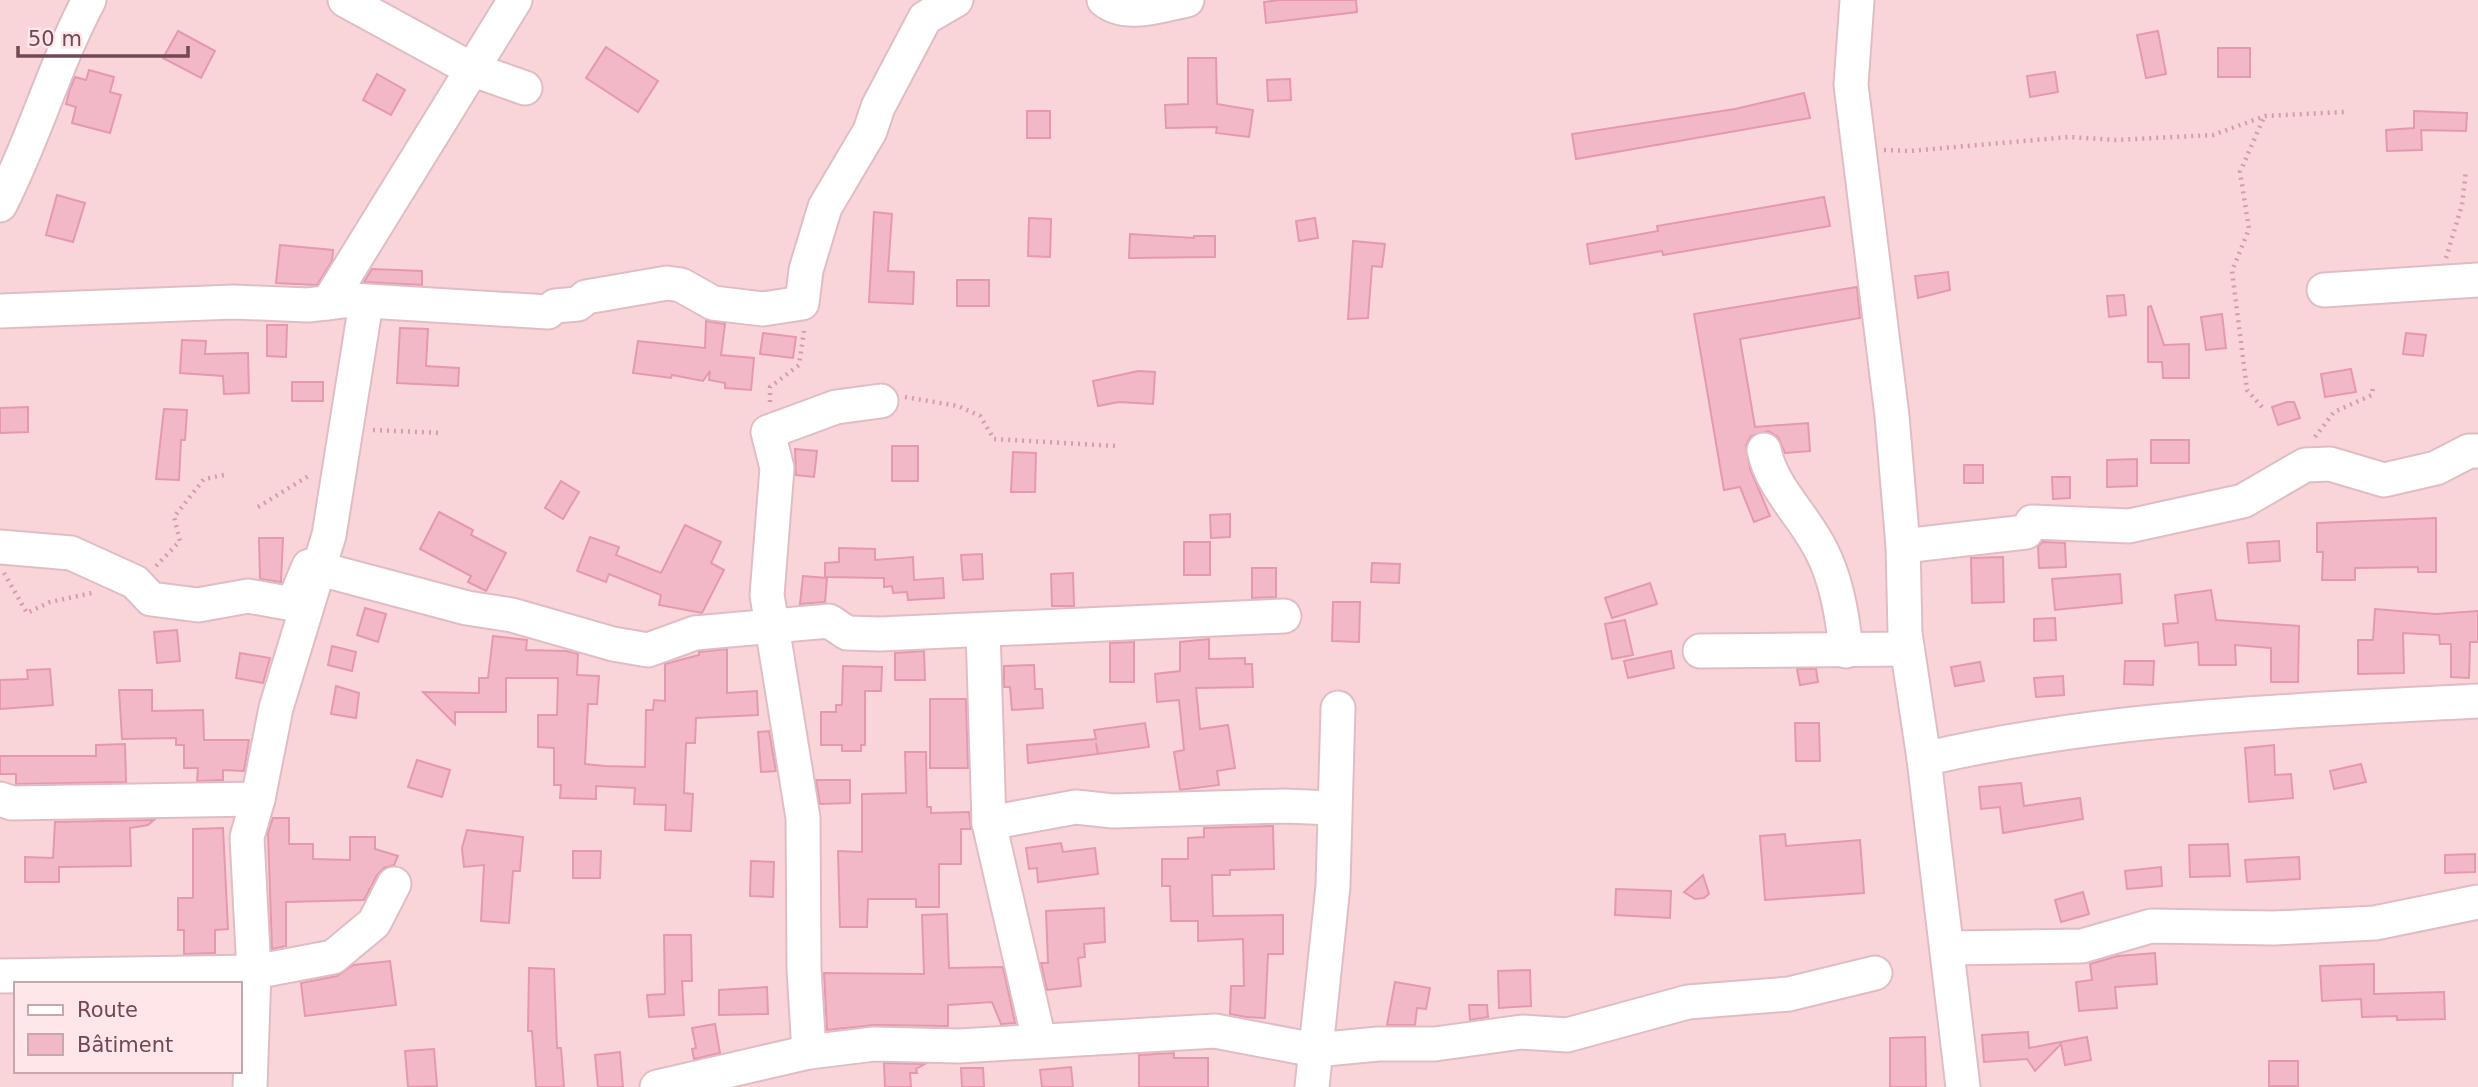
<svg xmlns="http://www.w3.org/2000/svg" width="2478" height="1087" font-family="'DejaVu Sans',sans-serif">
  <style>
    .residential { fill: #f9d5d9; fill-rule: evenodd }
    .building { fill: #f2b8c8; stroke: #e598ae; stroke-width: 2 }
    .lines { fill: none; stroke-linecap: round; stroke-linejoin: round }
    .minor-casing { stroke: #e0bdc4; stroke-width: 37 }
    .path { stroke: #d69cac; stroke-width: 4.5; stroke-dasharray: 2 5; stroke-linecap: butt }
    .minor { stroke: #fff; stroke-width: 33 }
  </style>
  <rect width="100%" height="100%" fill="#fce1e2"/>
  <path class="residential" d="M0 0H2478V1087H0ZM16 984H240V1071H16Z"/>
  <g class="building">
    <path d="M1279 0H1356L1357 12 1266 23 1264 2Z"/>
    <path d="M178 31 215 51 201 78 163 58Z"/>
    <path d="M2158 31 2166 74 2146 78 2137 35Z"/>
    <path d="M606 47 658 81 638 112 586 78Z"/>
    <rect x="2218" y="48" width="32" height="29"/>
    <path d="M1188 58H1216L1217 104 1253 110 1249 137 1216 133 1217 127 1166 128 1165 105 1188 104Z"/>
    <path d="M89 70 114 77 110 92 121 95 110 133 72 123 76 107 66 104 70 89 75 77 86 80Z"/>
    <path d="M2055 72 2058 92 2030 97 2027 76Z"/>
    <path d="M377 74 405 90 391 115 363 100Z"/>
    <path d="M1290 79 1291 100 1268 101 1267 80Z"/>
    <path d="M1804 93 1810 118 1576 159 1572 134 1735 109Z"/>
    <rect x="1027" y="111" width="23" height="27"/>
    <path d="M2414 111 2467 113 2466 131 2421 130 2422 150 2387 151 2386 130 2414 128Z"/>
    <path d="M57 195 85 203 73 242 46 235Z"/>
    <path d="M1824 197 1830 226 1663 255 1662 251 1590 264 1587 244 1658 231 1657 226Z"/>
    <path d="M874 212 892 214 888 271 914 272 913 304 869 302Z"/>
    <path d="M1029 218 1051 219 1050 257 1028 256Z"/>
    <path d="M1315 218 1318 238 1299 241 1296 221Z"/>
    <path d="M1130 234 1194 238V236H1215V257L1129 258Z"/>
    <path d="M1353 241 1385 244 1382 267 1372 266 1368 318 1348 319Z"/>
    <path d="M280 245 333 250 332 261 317 285 276 283Z"/>
    <path d="M372 269 422 271V285L364 282Z"/>
    <path d="M1948 272 1950 290 1918 298 1915 276Z"/>
    <rect x="957" y="280" width="32" height="26"/>
    <path d="M1857 287 1860 318 1740 339 1755 427 1808 423 1810 451 1785 453 1778 437 1768 431 1751 436 1746 445 1750 469 1770 516 1754 522 1740 487 1724 490 1694 314Z"/>
    <path d="M2124 295 2126 315 2109 317 2107 296Z"/>
    <path d="M2151 306 2164 345 2189 344V378H2163L2162 362H2148V307Z"/>
    <path d="M2222 314 2226 348 2206 350 2201 317Z"/>
    <path d="M706 321 725 324 721 355 754 358 751 390 725 388V383L709 380 710 371 703 381 672 375 671 378 633 373 638 341 705 348Z"/>
    <path d="M267 325H287L286 357 267 356Z"/>
    <path d="M400 328 428 329 426 366 459 368 458 386 397 383Z"/>
    <path d="M763 333 796 337 793 358 760 354Z"/>
    <path d="M2406 333 2426 335 2423 356 2403 354Z"/>
    <path d="M182 340 206 341 205 354 248 353 249 393 224 394 223 376 180 373Z"/>
    <path d="M2351 369 2356 392 2325 397 2321 374Z"/>
    <path d="M1138 371 1155 372 1153 404 1119 402 1098 406 1093 381Z"/>
    <rect x="292" y="382" width="31" height="19"/>
    <path d="M2287 402H2294L2300 418 2278 425 2272 407Z"/>
    <path d="M28 407V432L0 433V408Z"/>
    <path d="M164 409 187 410 185 440H181L179 480 156 479Z"/>
    <rect x="2151" y="440" width="38" height="23"/>
    <rect x="892" y="446" width="26" height="35"/>
    <path d="M795 449 817 451 814 477 796 475Z"/>
    <path d="M1013 452 1036 453 1035 492H1011Z"/>
    <path d="M2137 459V486L2107 487V460Z"/>
    <rect x="1964" y="465" width="19" height="18"/>
    <path d="M2052 477H2070V498L2053 499Z"/>
    <path d="M561 481 579 492 563 519 545 508Z"/>
    <path d="M439 512 473 530 471 535 506 553 486 591 468 582 471 576 420 549Z"/>
    <path d="M1230 514V537L1211 538 1210 515Z"/>
    <path d="M2436 518V572H2418V567L2355 568V580H2322L2323 552H2317V523Z"/>
    <path d="M685 525 721 542 711 563 724 570 702 613 659 605 661 595 609 574 606 582 577 571 590 537 619 547 616 555 661 573Z"/>
    <path d="M259 538H283L281 582 260 579Z"/>
    <path d="M2279 541 2280 561 2249 563 2247 543Z"/>
    <rect x="1184" y="542" width="26" height="33"/>
    <path d="M2043 542 2065 543 2066 567 2039 568 2038 546Z"/>
    <path d="M839 548 875 549V560L913 557 914 580 943 578 944 598 908 600 907 592 893 593 892 586 884 587V578L825 577V563L839 562Z"/>
    <path d="M982 554 983 579 963 580 961 555Z"/>
    <path d="M2003 557 2004 602 1972 603 1971 558Z"/>
    <path d="M1372 563 1400 564 1399 583 1371 582Z"/>
    <path d="M1252 568H1276V597L1252 598Z"/>
    <path d="M1073 573 1074 606H1052L1051 574Z"/>
    <path d="M2120 574 2122 603 2055 610 2052 579Z"/>
    <path d="M803 576 827 578 825 602 800 604Z"/>
    <path d="M1650 583 1657 604 1612 618 1605 598Z"/>
    <path d="M2211 590 2216 620 2299 626 2298 682H2271V648L2235 645 2236 665H2199L2198 642 2165 646 2163 624 2178 623 2175 595Z"/>
    <path d="M1333 602H1360L1359 642 1332 641Z"/>
    <path d="M365 608 386 614 378 642 357 635Z"/>
    <path d="M2375 609 2436 614 2478 611V642H2470L2469 678 2451 677V644H2440L2439 635 2403 633 2404 673 2358 674V640H2373Z"/>
    <path d="M2055 618 2056 640 2034 641V619Z"/>
    <path d="M1625 620 1633 655 1612 659 1605 624Z"/>
    <path d="M177 630 180 661 157 663 154 632Z"/>
    <path d="M493 636 527 640 526 650 566 651 578 654 577 675 599 676 597 704H588L585 764 605 766 645 767 646 710H653L654 700 665 701V664L699 655V652L727 649V693L757 691 758 715 696 718 695 743H686L684 793 693 794 691 831 665 830 666 805 634 804 635 788 596 786V799L560 798 561 785H554V748L538 747V715H557L558 678H506V712H455V724L423 692 479 693V678H488Z"/>
    <path d="M1209 639V659L1245 658V664H1252L1253 687 1196 688 1200 729 1228 725 1235 768 1217 771 1219 785 1180 790 1174 752 1184 750 1179 700 1157 702 1155 674 1180 671V642Z"/>
    <path d="M1134 642V682H1110V643Z"/>
    <path d="M332 646 356 652 352 671 328 665Z"/>
    <path d="M924 651 925 680H895V653Z"/>
    <path d="M1671 651 1674 668 1628 678 1624 661Z"/>
    <path d="M240 653 270 658 263 683 236 678Z"/>
    <path d="M2125 661H2154L2153 685 2124 684Z"/>
    <path d="M1980 662 1984 681 1955 686 1951 667Z"/>
    <path d="M1034 665 1035 689H1042L1043 708 1012 710 1010 687H1004V666Z"/>
    <path d="M843 666 882 667 881 691H865V745H861V751H842V745H821V712H836V705H842Z"/>
    <path d="M50 669 53 705 0 709V680L28 679 27 670Z"/>
    <path d="M1797 669H1816L1818 682 1800 685Z"/>
    <path d="M2063 676 2064 695 2036 697 2034 678Z"/>
    <path d="M336 686 359 693 356 718 331 714Z"/>
    <path d="M119 690H152V711L203 710 204 740H249L244 771 223 770V780L197 781 198 768H184V745H176V738L122 739Z"/>
    <path d="M930 699H966L968 768H930Z"/>
    <path d="M1145 723 1149 747 1098 754 1096 743 1098 754 1028 763 1027 745 1096 739 1094 730Z"/>
    <path d="M1795 723H1819L1820 761H1796Z"/>
    <path d="M769 731 776 771 761 772 758 732Z"/>
    <path d="M125 744 126 782 16 784V774H0V756H96V745Z"/>
    <path d="M2274 745 2275 775 2291 774 2293 798 2249 802 2245 748Z"/>
    <path d="M905 752H926L927 807H931V813L969 812 971 829H961V864H939V907H916V899H868L867 927H840L838 851 862 852V794L906 793Z"/>
    <path d="M417 760 450 770 442 797 408 787Z"/>
    <path d="M2361 764 2366 782 2334 789 2330 771Z"/>
    <path d="M816 780H850V803L820 804Z"/>
    <path d="M2021 783 2024 806 2080 798 2083 819 2003 833 2000 807 1981 809 1979 787Z"/>
    <path d="M273 818H289V844H313V859L350 860V837H375V849L398 856 394 865 384 868 377 875 364 900 286 902V946L272 949 268 833Z"/>
    <path d="M154 820 148 825 130 828 131 866 59 867V882H25V857L53 858 55 822Z"/>
    <path d="M1273 826 1274 869 1230 870V875H1212L1213 916 1283 915V954H1268L1265 1018 1246 1017 1230 1014 1231 986H1244L1243 939 1198 941V921H1171L1170 886H1162V859H1188V838L1204 837V828Z"/>
    <path d="M223 828 228 929 215 930V953L184 954V930H178V898H193V829Z"/>
    <path d="M467 830 523 837 520 871H513L509 923 481 921 484 865 464 867 462 848Z"/>
    <path d="M1785 834 1786 846 1860 840 1864 893 1765 900 1760 836Z"/>
    <path d="M1061 843 1063 852 1095 848 1098 874 1038 882 1037 868 1029 869 1026 848Z"/>
    <path d="M2228 844 2230 876 2190 877 2189 845Z"/>
    <path d="M573 851H601L600 878H573Z"/>
    <path d="M2475 854V872L2445 873V855Z"/>
    <path d="M2299 857 2300 879 2247 882 2245 860Z"/>
    <path d="M751 861 774 862 773 897 750 896Z"/>
    <path d="M2161 867 2162 886 2127 889 2125 871Z"/>
    <path d="M1703 875 1709 894 1704 898 1695 899 1684 892Z"/>
    <path d="M1616 889 1671 891 1670 918 1615 915Z"/>
    <path d="M2083 892 2089 914 2061 922 2055 900Z"/>
    <path d="M1104 908 1105 942 1084 944 1085 957 1078 958 1081 986 1047 990 1041 963H1048L1046 911Z"/>
    <path d="M947 914 949 968 1003 967 1015 1023 1001 1024 992 1002 948 1005V1026L874 1025 827 1030 824 973 924 974 922 915Z"/>
    <path d="M664 935H691L692 981H682L684 1015 649 1017 647 995 665 994Z"/>
    <path d="M2155 953 2157 984 2115 987 2117 1008 2079 1011 2076 982 2092 980 2090 964 2118 956Z"/>
    <path d="M390 961 396 1005 305 1016 301 983 337 976 353 965Z"/>
    <path d="M2374 964V994L2444 992 2445 1019 2397 1020V1016L2362 1017 2361 999 2322 1001 2320 966Z"/>
    <path d="M529 968 554 969 557 1048H561L564 1087H536L532 1031H528Z"/>
    <path d="M1530 970 1531 1006 1499 1008 1498 971Z"/>
    <path d="M1395 982 1430 988 1426 1009 1417 1008 1415 1025H1387Z"/>
    <path d="M767 987 768 1014 719 1015V990Z"/>
    <path d="M1469 1005H1487L1488 1017 1470 1020Z"/>
    <path d="M715 1024 720 1053 694 1059 692 1049 696 1048 692 1028Z"/>
    <path d="M2028 1032 2029 1048 2087 1037 2091 1060 2065 1065 2061 1044 2035 1071 2027 1059 1984 1062 1982 1035Z"/>
    <path d="M1925 1037 1926 1087H1890V1038Z"/>
    <path d="M434 1049 437 1086 408 1087 405 1051Z"/>
    <path d="M620 1052 623 1087H598L595 1055Z"/>
    <path d="M1174 1053V1058H1208V1087H1139V1055Z"/>
    <rect x="2269" y="1061" width="29" height="25"/>
    <path d="M884 1063 925 1064 916 1069 917 1073H910L911 1087H885Z"/>
    <path d="M1071 1067 1073 1087H1042L1040 1070Z"/>
    <path d="M961 1068H983L984 1087H962Z"/>
  </g>
  <g class="lines">
    <defs>
      <g id="minor">
        <path d="M345 0 471 69 525 88"/>
        <path d="M1104 0C1126 18 1161 5 1187 0"/>
        <path d="M1857 0 1851 85 1892 416 1903 546 1905 633 1924 759 1963 1087"/>
        <path d="M0 205C34 139 54 66 89 0"/>
        <path d="M2324 290 2478 280"/>
        <path d="M328 303 515 0"/>
        <path d="M0 311 234 302 308 305 351 300 548 312 555 306 578 304 586 297 667 283 681 285 713 303 763 309 802 303 806 270 825 207 870 131 878 107 925 18 956 0"/>
        <path d="M1764 450C1772 489 1805 516 1822 552 1837 581 1843 619 1846 651"/>
        <path d="M1903 546 2026 532 2032 522 2129 526 2243 501 2305 465 2330 464 2384 480 2436 468 2469 451H2478"/>
        <path d="M0 547 71 553 135 582 151 599 198 605 248 596 293 604 309 566 467 608 512 615 613 644 648 650 695 633 829 621 847 633 880 634 1284 616"/>
        <path d="M983 630 989 823 1039 1040"/>
        <path d="M1700 651 1907 649"/>
        <path d="M1924 759C2106 716 2292 711 2478 701"/>
        <path d="M0 799 12 803 258 799"/>
        <path d="M989 823 1076 807 1113 811 1284 806 1334 808"/>
        <path d="M1948 948 2082 946 2151 926 2274 928 2375 923 2478 902"/>
        <path d="M0 976 254 972 333 957 374 923 394 884"/>
        <path d="M809 1052 804 969 803 818 767 595 777 468 768 432 836 407 881 401"/>
        <path d="M250 1087 254 972 247 837 258 799 276 708 329 535 366 303"/>
        <path d="M657 1087 809 1052 874 1044 959 1046 1215 1031 1315 1050 1378 1044H1435L1522 1032 1567 1035 1688 1002 1789 994 1875 973"/>
        <path d="M1312 1087 1333 886 1338 708"/>
      </g>
    </defs>
    <use href="#minor" class="minor-casing"/>
    <g class="path">
      <path d="M1884 150 1910 151 2069 137 2116 140 2213 135 2265 116 2344 112"/>
      <path d="M2446 258 2462 205 2466 170"/>
      <path d="M905 397 958 406 980 416 994 439 1116 446"/>
      <path d="M770 402V387L799 365 804 331"/>
      <path d="M2262 407 2247 390 2232 271 2249 229 2240 172 2264 117"/>
      <path d="M373 430 443 433"/>
      <path d="M2315 437 2334 412 2372 395 2373 387"/>
      <path d="M258 507 310 475"/>
      <path d="M156 566 180 541 174 517 204 479 224 475"/>
      <path d="M4 573 27 613 50 602 92 593"/>
    </g>
    <use href="#minor" class="minor"/>
  </g>
  <rect x="14" y="982" width="228" height="91" fill="#ffe7e9" stroke="#c7a7ae" stroke-width="2"/>
  <rect x="28" y="1005" width="35" height="10" fill="#ffffff" stroke="#c7a7ae" stroke-width="2"/>
  <text x="77" y="1017" font-size="21" fill="#734855">Route</text>
  <rect x="28" y="1034" width="35" height="21" fill="#f2b8c8" stroke="#c7a7ae" stroke-width="2"/>
  <text x="77" y="1052" font-size="21" fill="#734855">Bâtiment</text>
  <path d="M18 46v10h170v-10" fill="none" stroke="#734855" stroke-width="3.5"/>
  <text x="28" y="46" font-size="21" fill="#734855" stroke="#ffe7e9" stroke-width="5" paint-order="stroke">50 m</text>
</svg>
